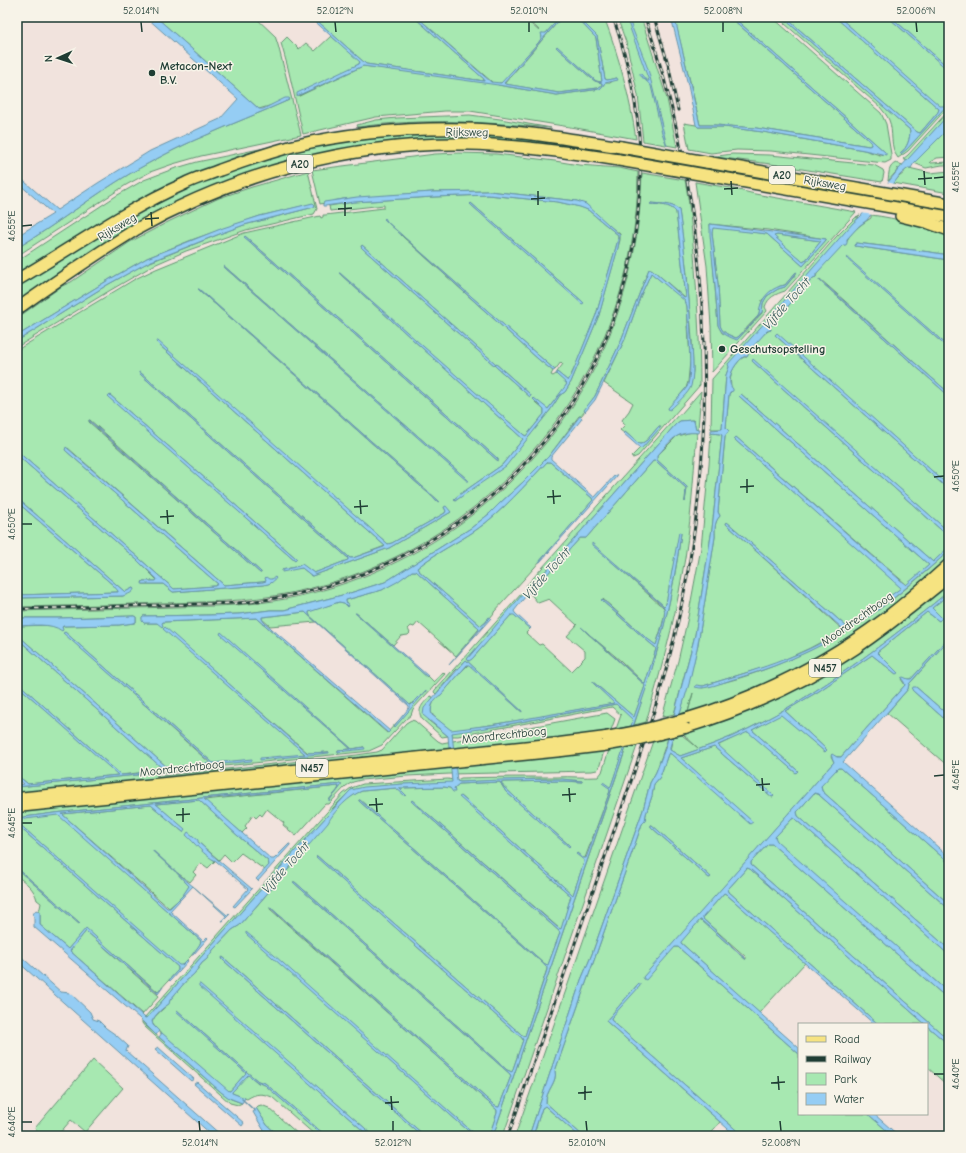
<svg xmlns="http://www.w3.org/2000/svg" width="966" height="1153" font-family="'Comic Neue',sans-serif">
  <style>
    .green { fill: #a7e8b1; stroke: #639272; fill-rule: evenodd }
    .water { fill: #95cdf4; stroke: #6693a7; fill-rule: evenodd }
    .pier { fill: #f1e3dd }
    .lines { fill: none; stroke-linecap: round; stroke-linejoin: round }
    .stream { stroke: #6693a7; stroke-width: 1.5 }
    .primary-casing { stroke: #1f3d34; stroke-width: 13 }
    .highway-casing { stroke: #1f3d34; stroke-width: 14 }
    .primary { stroke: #f6e381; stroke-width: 10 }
    .highway { stroke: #f6e381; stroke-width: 11 }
    .rail-casing { stroke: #1f3d34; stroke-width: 3 }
    .rail { stroke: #f7f3e8; stroke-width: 1.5; stroke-dasharray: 4.5; stroke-linecap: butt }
    .primary-bridge-casing { stroke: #1f3d34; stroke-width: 13; stroke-linecap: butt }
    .highway-bridge-casing { stroke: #1f3d34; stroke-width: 14; stroke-linecap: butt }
    .primary-bridge { stroke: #f6e381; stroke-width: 10 }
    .highway-bridge { stroke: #f6e381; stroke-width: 11 }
    .ticks { fill: none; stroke: #1f3d34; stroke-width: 1.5 }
    .poi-dot { fill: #1f3d34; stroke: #f7f3e8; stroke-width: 1.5 }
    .labels { text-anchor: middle; stroke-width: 3; stroke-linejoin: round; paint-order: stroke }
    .shield { fill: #f7f3e8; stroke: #60746a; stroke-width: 1 }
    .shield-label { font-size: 11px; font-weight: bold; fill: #1f3d34 }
    .poi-label { font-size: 12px; font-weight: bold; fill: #1f3d34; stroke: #f7f3e8; text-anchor: start }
    .street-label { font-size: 12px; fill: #1f3d34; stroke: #f7f3e8 }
    .water-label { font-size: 13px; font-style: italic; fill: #375a5a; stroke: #f7f3e8 }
    .neatline { fill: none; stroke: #1f3d34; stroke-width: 1.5 }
    .ticks-label { font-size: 10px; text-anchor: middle; fill: #1f3d34 }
  </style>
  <rect width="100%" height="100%" fill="#f1e3dd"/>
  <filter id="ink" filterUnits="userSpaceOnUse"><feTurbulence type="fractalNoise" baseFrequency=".025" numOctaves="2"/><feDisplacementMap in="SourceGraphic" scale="8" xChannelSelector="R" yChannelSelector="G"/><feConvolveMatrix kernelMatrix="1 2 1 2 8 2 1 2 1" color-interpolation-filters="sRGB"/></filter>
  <g filter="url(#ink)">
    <g class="green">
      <path d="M156 17H255L275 36 278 45 301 135 201 156 173 164 150 172 126 185 17 256V248C56 225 92 196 131 173 154 160 178 147 202 137 231 124 260 113 289 100L259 109Z"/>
      <path d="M313 17H414L484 79V81L366 64Z"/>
      <path d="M417 17H523L539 31V30L525 17H560L546 33 544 34 542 33V37L539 42 503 82 502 83H499L498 85 557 95 600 89 605 83H610L617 78 607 80 605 79 597 36 578 17H604C619 56 630 98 636 139L576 128 470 111H445L376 117 303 134 288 68 281 43 287 37 299 49 306 43 315 51 331 36 360 61 359 64 299 96 363 66 492 82Z"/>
      <path d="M562 17H576L596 38 602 81 600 82 596 81 557 47H556L591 78 595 81 602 83V85L598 88 559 93 504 84Z"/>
      <path d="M617 17H641L667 99 677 147 643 141 638 95 626 42Z"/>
      <path d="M674 17H730L871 142V145L869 146 756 128 715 125H700L691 85Z"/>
      <path d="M733 17H772L881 113 886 124 891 154V160L885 163 771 151 737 150 711 153 689 149 684 123 696 125 698 127H724L763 132 864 150 880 155 886 153Z"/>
      <path d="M777 17H782L910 130C910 138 908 148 900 153L907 149 949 103V106L908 151 898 158C889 147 894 132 889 120 887 115 883 111 880 107Z"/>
      <path d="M785 17H835L939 109 938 112 920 133 917 132Z"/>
      <path d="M839 17H888L949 71V100L944 106 940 107Z"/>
      <path d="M891 17H940L949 25V68Z"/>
      <path d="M949 110V114L907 161 903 159 908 155Z"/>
      <path d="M470 115 500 119 551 128C487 122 423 118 358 127L357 125 376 120 397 118Z"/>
      <path d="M949 128V157L937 158 930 162 931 163 949 162V165H942L926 168 914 163Z"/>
      <path d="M423 133 508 135 619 151 617 156 438 141 229 180 180 201 17 303V284L118 222 190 185 281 154 335 142Z"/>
      <path d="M269 147 241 156 190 175 155 191 116 213 17 274V261L116 196 144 180 173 169 197 162Z"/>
      <path d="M459 153 496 154 555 161 579 165 619 168 638 172C638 375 489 553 290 593 247 602 204 602 160 603 113 605 65 606 17 607V598L123 596 133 588 125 592 17 498V455L137 560 157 580 156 581H143L142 583 143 584H163L173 592 264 585 271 583 272 579 263 582 224 585 68 448 65 450 218 584 215 586 174 589 17 451V350L135 279 156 269 244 233 320 216 321 218 323 217V215H325L384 208V205L330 211 329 206 354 202 433 197 488 195 558 202 581 207 588 210 618 235V239L616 247 596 315 575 367 568 381 557 372 563 364 561 362 555 370 401 235 538 359 553 371 551 375 553 376 556 374 567 383C566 388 552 403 548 409L535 402 544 410V414L526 436 524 435 339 273 523 439 502 465 459 495 454 499 455 501 511 459 551 409 560 395 565 392 571 382 599 315 620 240V234L577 201 489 191 432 192 343 199 320 204 312 170 435 154ZM471 203 583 302V303L470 204ZM245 236 498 459V461L250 242 245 237ZM362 245 531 395 530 397 362 248 361 247ZM224 266 468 480V481L224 267ZM198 289 439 501V502L436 500ZM156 342 388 544 392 543 445 513 446 511 444 507 451 512 389 548 312 576 302 568 282 570 299 566 301 564 314 573 348 560V558L139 373H141L350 558H353L385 546 157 343ZM110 395 297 559 295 561 109 397ZM89 420H90L261 572V573H260L89 422Z"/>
      <path d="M732 154 770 155 874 165 883 170 884 173 882 182 771 164 707 156 708 155 718 156Z"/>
      <path d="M896 163 903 165 899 170H898V168L896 172 888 181C889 174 888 166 896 163Z"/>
      <path d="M712 168 949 208V214L712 172Z"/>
      <path d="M909 168 930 173 949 171V193L893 183 900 176 904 173V171Z"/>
      <path d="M308 171 317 209 314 214 246 230 186 251 154 265 109 291 17 347V341L107 285 143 265 222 233 244 225 314 207 315 206 313 204H311L260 216 194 239 147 258 110 279 17 336V318L62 286 71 282 130 242 170 221 219 198 252 187Z"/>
      <path d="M642 173 685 180C690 204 691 228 694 253 697 297 700 341 700 385L638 456 633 458 631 457 640 448 641 449 661 426H659L647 440 641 444H639L625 432 624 433 620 430 625 425 622 420 629 411 633 403 604 383 625 339 640 297 651 273 686 301 687 306 690 361 688 382 686 388 668 409 691 384 693 371 692 340 687 274 679 210C672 203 660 204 651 203L650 204C659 205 670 204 676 212L686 297 685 298 654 271 651 269H649L620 343 595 396 585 410V411L581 416H579L549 456 522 483 499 504 489 514 471 528 385 582 350 593 284 610H270L239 614 209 615 143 616 142 618 144 623H162L163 622 257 618 387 733 426 691 410 705 310 616 309 614V611L339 602 344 603 349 606 346 602V600L382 590 397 581 412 571H416L478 627 479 629 456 656 418 622 414 627 411 626 408 629 410 633 408 635 401 636 393 645 356 613 427 677 428 676 434 682 443 672 445 674 413 709 411 715 406 719 382 745 369 751 361 752 156 773V775L161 776 357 755 377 752 382 750 406 723 411 720 415 721 438 741 442 743 607 713 615 719 611 730 601 734 397 755C377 755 359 757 339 762L17 795V787L137 775 154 771 121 775 17 682V626L52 625 62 628 63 626 119 625 134 623 136 622V617L134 616 59 618H17V611L214 606C246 605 277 602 308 594 450 560 572 451 618 312 634 266 640 221 642 173ZM165 628 308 753 329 752 304 754V753L164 629ZM65 632 213 763 251 760 193 766 211 764 64 633ZM221 633 352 749 364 747 338 752V750L351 749 221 634ZM20 637 168 768 183 766 185 768 162 770V768L18 639Z"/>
      <path d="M695 182 730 188 755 194 856 212 785 291C776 294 768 297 765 307L767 311 712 372 711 326 707 266ZM710 224 768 230 826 239V240L803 266 767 234 714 227 712 230V233L718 284 720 325C722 333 729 335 736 338L738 337 759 315 762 300 771 291 780 286 785 285 796 272V274L785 287 778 289 767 296 763 303 762 313 738 339 722 333 718 325Z"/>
      <path d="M860 215 856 217H859L740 351 729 367 726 375 722 429H711L712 379 836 237 855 218Z"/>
      <path d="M871 215C897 218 924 226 949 235V255L930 252 857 243 855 246 949 260V347L847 258 949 349V393L820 279 819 280 949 396V486L777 334 775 335 949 490V532L753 360 752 361 949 537V547L933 562 741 394 739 396 929 565 907 585 736 437 734 439 902 588 847 627 727 522 726 524 843 630 810 648 775 664 703 686H699L702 688C718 684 734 680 749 675 788 662 827 644 862 621 893 601 921 576 949 551V560L904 598 849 639 803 666 734 698 692 712V711L688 712 693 693 688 712 680 714 691 673 698 644 715 537C715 529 714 522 720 516L718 512 729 394 732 391C729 378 730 371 739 361 742 358 743 357 747 357L748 355V352C753 346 764 331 771 330L770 327 774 322 813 278 816 277C817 269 836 251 843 245H845C849 233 860 225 871 218Z"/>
      <path d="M777 235 821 241 805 261 803 262 773 236Z"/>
      <path d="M701 391 698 429H696L694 421 693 420 680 421 676 424 528 591 526 589V586L679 414H681Z"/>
      <path d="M692 432 697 433C693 480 691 528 682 575 674 625 660 673 646 722L634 725C644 693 655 661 663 629 671 598 677 565 681 533L680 532 666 604 664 606 592 544 659 604C660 604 663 607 664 608 667 613 658 638 656 645L654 644 645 637 603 599 601 600 651 644 655 647 656 649 645 684 621 661 585 631 644 684 645 686 634 717 593 682V683L615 703 527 719 452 731 450 730C446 726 431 716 431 711 431 706 435 700 437 695H441L459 674 469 664 522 712 466 660 455 671 436 694 434 692 435 690 522 593 524 594 467 659 469 660 472 659 510 616 513 614 530 629 526 633 539 645 542 644 571 671 585 657V651L567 636 577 625 549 599 538 603 529 592 532 591 580 538H586L653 461H656L686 488 685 502 687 487 657 460V456L677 436Z"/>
      <path d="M711 433 720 434 722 435 712 529 695 635 674 714 662 717 678 661 688 617 701 548 709 465Z"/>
      <path d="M547 462H550L592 498 593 500 534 568 494 612V613L490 618 489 617 486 622 481 626 418 570 417 568C435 553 457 543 476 530 503 511 525 485 547 462Z"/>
      <path d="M17 502 113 585 118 590V592L17 595Z"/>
      <path d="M949 582V591C887 642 821 693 748 729 726 740 703 748 680 756L670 750 673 737 682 735 698 748 683 734 687 733V732Z"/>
      <path d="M949 594V624L946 622 949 629V637L911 679H901L905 685 841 757 831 756 834 762 643 978 675 947H678L799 1054V1114H868L893 1136H743L611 1020V1018L639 983 606 1021 720 1122 708 1136H583L546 1103C545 1091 558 1082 555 1071L642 824 645 821 646 814 652 796 654 784 660 777 668 754 669 753 671 754 752 822 681 758 714 747 772 797 774 796 717 746 748 731 796 773 798 771 752 730 781 714 825 752 827 750 785 711 819 691 872 655 896 674 897 672 877 652 927 612 939 621 942 618 932 608ZM651 825H652L711 877 709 878 651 827Z"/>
      <path d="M305 612 316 622 270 626 262 619V617Z"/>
      <path d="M949 639V716L916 687 912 690 949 723V767L887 713 908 689 909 684 912 681Z"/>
      <path d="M17 685 119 775 28 784 17 775Z"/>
      <path d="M430 696 433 697 429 721 448 736 442 737 422 719C416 709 424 703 430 696Z"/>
      <path d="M616 704 634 720 631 726 616 729 621 715 612 707 458 736H452V733L454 732 499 726Z"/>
      <path d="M668 738 656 772 650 783 643 810 592 954 581 980 529 1136H515L653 741Z"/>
      <path d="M637 746 503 1136H493L626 748Z"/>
      <path d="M624 748 611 786 609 788 610 791 585 858H583L577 853V854L584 860V862L573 895 461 796 521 852 571 896 562 927 560 929 412 800 411 801 559 931 560 933 548 965 545 964 360 800H359V801L547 967V969L525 1036 522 1035 317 856V857L415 945 522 1038 523 1040 512 1072 507 1070 295 882H293L510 1074 511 1076 499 1107H498L495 1106 270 907V909L497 1110V1113L489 1136H477L246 933 474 1136H425L223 957 222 959 223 960 422 1136H374L199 985 369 1136H326L265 1083 258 1081 248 1073 177 1010V1011L246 1073 230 1091H228L173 1043 159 1032 152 1023C154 1013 168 1008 170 1000L186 981 194 974 202 963 207 959 213 950 232 930 240 925 300 856 328 815 296 850 148 1017 144 1018 343 794 351 788 363 784 448 779 453 780 452 783 403 784 351 790 332 809 357 793 362 791 396 788 406 795 399 788 444 787 450 788 454 792V788L459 784 500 782 506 792 570 846 517 799 503 786 501 782 564 781 582 782V781C568 779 553 779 539 779 512 780 486 781 460 782L457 781V780L461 778C493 777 525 777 557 777 571 776 584 778 598 777L602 772 609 750Z"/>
      <path d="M598 750 604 751 599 768 597 770 592 771 450 774 407 776 361 780 353 782 346 786 329 804H325L296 836 283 825 284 823 267 809 262 816 260 814 256 818 253 815 245 826 247 828 242 833 204 800 339 786 338 790 329 800 341 786V784L54 813 17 818V811L383 773H407L443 767Z"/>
      <path d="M838 768H841L949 863V904L822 791 821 785Z"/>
      <path d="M814 793 818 794 949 909V949L798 816 797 812Z"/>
      <path d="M199 800 238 836 268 861 269 865 265 870 241 853 232 862 224 854 219 860 198 842H194L201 849 215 861 208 868 201 863 193 872 196 875 190 882 176 872 189 886 184 895 169 908 62 814 151 805 183 832 184 829 156 804Z"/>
      <path d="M58 814 201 941C199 949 188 959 182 965L179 966 17 822V820Z"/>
      <path d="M794 818 949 955V993L776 841 775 837 792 819Z"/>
      <path d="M17 825 178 967V970L158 992 86 929 68 949 40 925V913L38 911 40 908 41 903 37 900C34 888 26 883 17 876V869L79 924 80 923 17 868Z"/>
      <path d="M768 844H772L949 1000V1040L751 865V862Z"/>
      <path d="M747 868 750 869 925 1024H878L729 892 728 889Z"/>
      <path d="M724 893 726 894 805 963 759 1013 680 942 700 920H701L745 959H746V957L703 919V917Z"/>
      <path d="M86 931 159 996 142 1015V1014L70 951Z"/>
      <path d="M142 1021 146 1026 221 1092 231 1099 242 1103 238 1105 230 1103 145 1027 142 1023Z"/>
      <path d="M927 1026 949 1045V1087L927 1067Z"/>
      <path d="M93 1060 123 1088 85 1132 71 1120 58 1135 59 1136C47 1136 41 1140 35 1128Z"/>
      <path d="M248 1074 258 1083 265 1085 323 1136H316L272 1097C262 1093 256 1093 247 1099L232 1093V1092Z"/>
      <path d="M261 1105 269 1108 300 1136H279L267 1125 256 1108 258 1106Z"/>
      <path d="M545 1106 546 1107 579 1136H533L542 1108Z"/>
    </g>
    <g class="water">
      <path d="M146 17H156L259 109H263L285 98H289L290 99 289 100C260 113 231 124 202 137 178 147 154 160 131 173 92 196 56 225 17 248V236L53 214 17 182V175L57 210 98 183 150 151 220 119 238 99Z"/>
      <path d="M310 17H313L366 64 484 81V79L414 17H417L491 82 501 83 539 42 542 37 541 33H546L560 17H562L504 83 505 84 559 93 598 88 602 85V83L595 81 591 78 556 47 557 46 596 81 600 82 602 81 596 38 576 17H578L597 36 605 79 607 80 617 78 618 80 605 83 600 89 557 95 498 85 363 66 297 96V93L359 64 360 62Z"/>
      <path d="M626 17H628L648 69 667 146 662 133 651 86C649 83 642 78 639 74H641L647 81H649Z"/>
      <path d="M671 17H674L676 23 700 125H715L756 128 869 146 871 145V142L730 17H733L876 144 886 153V155L864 150 763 132 724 127H698L696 125 688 85Z"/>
      <path d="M782 17H785L917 132 920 133 938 112 939 109 835 17H839L940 106H944L949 100V103L907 149 901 154 900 153C908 148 910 138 910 130Z"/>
      <path d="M888 17H891L949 68V71Z"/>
      <path d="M949 114V128L914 163 911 168H908L900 175 867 220 859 226 847 239V243L846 245H843L816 274V277L813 278 774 322 770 327 771 330 767 331 748 352V355L747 357 745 356C736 361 724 380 733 389V391L730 392 729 394 726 428 729 431 725 436 718 512 720 516C714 522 715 529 715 537L698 644 689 684 670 747V750L680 756C703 748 726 740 748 729 821 693 887 642 949 591V594L932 608 942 618 939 621 927 612 877 652 898 673 896 674 872 655 819 691 785 711 827 750 825 752 781 715 752 730 798 771 796 773 748 732 718 745 774 796 772 797 714 747 681 758 753 822 750 824 671 754 669 753 668 754 660 777 654 784 652 796 646 814 645 821 642 824 555 1071C558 1082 545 1091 546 1103L583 1136H579L545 1106 542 1108 533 1136H529L581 980 592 954 643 810 650 783 656 772 666 746 695 635 712 529 722 435 720 434 711 433V430L722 429 726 375 729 367 728 364 853 223 861 216 898 170Z"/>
      <path d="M489 191 577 201 586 204 620 235 618 248 599 315 571 382 565 392 560 395 551 409 506 466 455 501 454 499 459 495 502 465 523 439 339 273H340L524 435 526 436 544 414V410L533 399 534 398 548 409 567 384 556 374 557 372 568 381 572 374 596 315 616 247 618 239V235L588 210 580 207 558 202 488 195 433 197 354 202 325 206H323V204L324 202 357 197 432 192Z"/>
      <path d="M313 203 315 205 314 207 244 225 222 233 149 262 107 285 17 341V336L110 279 147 258 223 228 260 216Z"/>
      <path d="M471 203 583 302 584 303 582 304 470 204Z"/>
      <path d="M651 203C660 204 672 203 679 210 685 251 689 292 691 334 692 349 695 371 691 386 689 393 677 403 671 409L669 410 668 408C674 401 682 394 687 387 693 375 688 322 687 306L685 301 651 273 640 297 625 339 595 400 585 412 584 410 595 396 620 343 649 269H651L654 271 684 298 686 297 676 212C670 204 659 205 650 204Z"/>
      <path d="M385 218 388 223 555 370 553 371 538 359 384 219Z"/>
      <path d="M710 224 826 239V240L803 266 767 234 713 228 712 233 718 284 720 325C722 333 729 335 736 338L738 337C745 330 753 324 758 316 760 313 759 310 760 307 763 295 773 287 785 285L795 273 797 272 785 287 778 289 767 296 763 303 762 312 737 340C729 337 721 334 718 325L715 285 710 235ZM777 235 821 241 805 261 803 262 774 236Z"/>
      <path d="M245 236 498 459V461L250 242 244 237Z"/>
      <path d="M856 243 930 252 949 255V260L855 246Z"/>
      <path d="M362 245 531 395 530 397 362 248 361 247Z"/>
      <path d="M847 257 949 347V349L846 258Z"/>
      <path d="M224 266 468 480 469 481H467L224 267Z"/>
      <path d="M819 279 949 393V396L819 280Z"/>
      <path d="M198 289H199L440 502 436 500Z"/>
      <path d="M777 333 949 486V490L775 335Z"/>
      <path d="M156 341H158L388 544 392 543 445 513 446 511 444 507 446 506 451 512 389 548 312 576 302 568 282 572V570L299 566 302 564 314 573 348 560V558L139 373V372L141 373 350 558H353L384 547 385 546 157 343Z"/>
      <path d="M753 359 949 532V537L752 361Z"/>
      <path d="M741 394 933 562 949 547V551C925 572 900 594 874 613 834 642 786 664 738 678 726 681 711 688 700 688L695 687 696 685 703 686C752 671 800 658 843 630L842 628 726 524 727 522 847 627 901 588 734 439 736 437 906 585 929 565 739 396Z"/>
      <path d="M110 395 297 559 295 561 108 397Z"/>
      <path d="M580 416 582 418 581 420 551 457V459L594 497H595L615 475 617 476 540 562H539L593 500 592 498 550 462H547C525 485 503 511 476 530 457 543 435 553 417 568L418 570 481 626 486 622 489 617 491 618 449 665 479 630 478 627 416 571H412L397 582 382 590 346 600V602L349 606 348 607 344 603 339 602 309 612V614L310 616 410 705H411L426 690V691L395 727 394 726 409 708V706L305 612 262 617V619L264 622 390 731 388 733 257 618 163 622 162 623 163 626 162 627 157 623H144L142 621V617L143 616 209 615 239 614 270 610H284L350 593 385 582 471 528 489 514 499 504 522 483 549 456Z"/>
      <path d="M89 420 261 572V573H260L89 421Z"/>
      <path d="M691 420 694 421 696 429H700L699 433C675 431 672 440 657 456V460L687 487 685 502 686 488 656 461H653L586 538H580L532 591 529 592 514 611 515 613 531 628 530 629 514 615H511L472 659 469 661 467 659 522 595 528 591 676 424 680 421Z"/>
      <path d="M659 426 661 427 641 449 623 433 625 432 639 444H641L647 440Z"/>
      <path d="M66 447 224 585 263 582 266 581 265 578 266 577 269 579H272L275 577 276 578C273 583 269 584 263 585L173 592 163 584H142L143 581H156L157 579 137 560 17 455V451L174 589 215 586 218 584 65 450Z"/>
      <path d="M17 498 125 592 133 588 134 589C133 593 128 594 123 596L17 598V595L118 592V591L113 585 17 502Z"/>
      <path d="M679 532 681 533C677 564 671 596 664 626 659 645 653 664 648 683L493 1136H489L497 1113V1110L269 907H270L495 1106 498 1107H499L511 1076 510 1074 293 882H295L507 1070 512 1072 523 1040 522 1038 415 945 316 857 317 856 522 1035 525 1036 547 970V967L359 801V800H360L545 964 548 965 560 933 559 931 411 801 412 800 557 927 561 929 571 896 459 797 461 796 573 895 584 862V860L576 854 577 853 583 858H586L610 791 609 788 602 783 603 782 610 787 611 786 633 720 616 704 499 726 452 733 457 781 460 782 499 780 562 779 582 781V782L564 781 501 782 503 786 517 799 570 846 569 847 506 792 500 782 459 784 454 788 455 792H453L450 788 444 787 399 788 406 795 405 796 396 788 362 791C350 795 333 812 328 823L240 925 232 930 213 950 207 959 202 963 194 974 186 981 170 1000 169 1004C162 1008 156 1014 152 1021L153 1025 159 1031 156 1035 139 1018 34 927V917L33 914 36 910 40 912V925L68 949 86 928 157 992H158L163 987 158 994 157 993 86 931 70 951 142 1015 145 1018 148 1017 296 850 348 793 351 790 364 787 403 784 452 782 448 736 423 715 424 708 466 660 522 711V712L469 665H467L441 695C434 698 429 708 432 715L451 730 491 725 614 703 592 682H593L634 717 645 686 644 684 581 627 645 684 656 649 655 647 651 644 601 600 602 599 645 637 656 645C659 637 667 615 664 607L592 545V543L664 606 666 604Z"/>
      <path d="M355 613H356L428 676 427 677Z"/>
      <path d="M134 616 136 617V622L134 623 119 625 63 626 62 627 63 630 62 631C51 622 31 626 17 626V618H59Z"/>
      <path d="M165 627 307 753 329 752V753L260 760V758L305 754 163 629Z"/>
      <path d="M65 632 213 763 252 759V761L193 767V765L211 763 63 633Z"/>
      <path d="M221 632 352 749 364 747 365 749 338 752V750L351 749 220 634Z"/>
      <path d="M20 637 168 768 183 766H185V768L162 770V768L18 639Z"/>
      <path d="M949 637V639L909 684 908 689 843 762 949 857V863L841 768H838L821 786 822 791 949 904V909L818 794 814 793 797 812 798 816 949 949V955L794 818 792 819 775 837 777 841 949 993V1000L772 844H768L751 862V865L949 1040V1045L927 1026V1024H925L750 869 747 868 728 889 729 892 878 1024H874L726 894 724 893 703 917V919L746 959H745L701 920H700L681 942V943L799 1048V1054L678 947H675L646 980 644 979 643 977 834 762 831 755 832 754 837 757H841L905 685 904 682 901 678 903 677 908 679H911Z"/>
      <path d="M17 682 121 775 134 774 154 770V771L137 775 17 787V785L24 784 17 778V775L28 784 118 775 17 685Z"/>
      <path d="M913 687H916L949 716V723L912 690Z"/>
      <path d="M341 784V786L329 801V800L338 790 339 786 204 799 271 859H274L289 844H290V845L258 881 256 879 269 865 268 861 238 836 199 800 156 804 185 829 183 832 151 805 62 814 167 908H170L183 895 189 886 175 871 227 915 229 913 230 914 223 921H222L226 916 193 886 170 911 203 941 207 937 208 938 193 955H192L200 944 201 941 58 815 17 820V818L54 813Z"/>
      <path d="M17 822 179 965H182L187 960 188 961 170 981 169 980 178 970V967L17 825Z"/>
      <path d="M651 825H652L711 877 709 878 651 827Z"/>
      <path d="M188 832 198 840V842L217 859 252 889 235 907 233 906 248 889 216 861C204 856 195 843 186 835Z"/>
      <path d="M17 868 80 923 79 924 17 869Z"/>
      <path d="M246 932 274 955 477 1136H474L246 934Z"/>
      <path d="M17 953 61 992 70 993 90 1012 93 1019 99 1021 106 1028 116 1035 128 1046 126 1051 222 1136H213L17 961Z"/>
      <path d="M222 957 224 958 425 1136H422L223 960Z"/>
      <path d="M639 983 640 984V986L611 1018V1020L743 1136H736L606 1021Z"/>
      <path d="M199 984H200L374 1136H369L199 986Z"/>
      <path d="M177 1010 248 1073 258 1081 265 1083 326 1136H323L265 1085 259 1083 248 1075 232 1092V1093L245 1098 242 1103 229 1098 221 1092 159 1037 162 1033 229 1091H230L246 1073 176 1011Z"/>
      <path d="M158 1047 194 1079 191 1081 155 1049Z"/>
      <path d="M197 1082 244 1123 242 1126 194 1084Z"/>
      <path d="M256 1108 267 1125 279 1136H271L263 1129 253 1112Z"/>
      <path d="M868 1114H874L899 1136H893Z"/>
    </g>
    <path class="pier" d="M886 182 895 184 873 215 861 213Z"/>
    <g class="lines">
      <g class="stream">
        <path d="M153 851 175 871"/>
        <path d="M242 1099 255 1111"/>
      </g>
      <defs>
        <g id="primary">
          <path d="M688 718C758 697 825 663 884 619 906 602 928 583 949 564"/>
          <path d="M685 728C744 710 803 684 855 649 888 627 918 602 949 577"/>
          <path d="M17 798 559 743 606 737"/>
          <path d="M17 807 562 751 603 746"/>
        </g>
        <g id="highway">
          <path d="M706 162 949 204"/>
          <path d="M711 176 949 217"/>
          <path d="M901 216 929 223 949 230"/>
          <path d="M17 280C72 248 125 210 184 184 195 178 208 175 220 170 244 161 268 153 293 146 349 133 408 128 465 129 518 130 569 139 621 147"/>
          <path d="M17 309C45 289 73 270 102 251 113 244 124 237 135 230 235 173 352 142 468 144 518 145 569 152 619 160"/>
        </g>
      </defs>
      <use href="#primary" class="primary-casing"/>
      <use href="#highway" class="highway-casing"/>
      <use href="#primary" class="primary"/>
      <use href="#highway" class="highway"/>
      <defs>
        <g id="rail">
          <path d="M654 17 668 64 678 110"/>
          <path d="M17 609 238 603C472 582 648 388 640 151 638 105 628 60 613 17"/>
          <path d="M508 1136C541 1041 574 946 607 851 634 772 663 694 680 612 722 416 710 208 645 17"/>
        </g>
      </defs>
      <use href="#rail" class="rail-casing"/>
      <use href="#rail" class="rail"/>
      <defs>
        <g id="primary-bridge">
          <path d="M606 737 638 731 688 718"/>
          <path d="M603 746 636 740 685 728"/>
        </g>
        <g id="highway-bridge">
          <path d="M621 147 706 162"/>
          <path d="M619 160 711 176"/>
        </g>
      </defs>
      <use href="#primary-bridge" class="primary-bridge-casing"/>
      <use href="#highway-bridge" class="highway-bridge-casing"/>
      <use href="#primary-bridge" class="primary-bridge"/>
      <use href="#highway-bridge" class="highway-bridge"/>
    </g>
  </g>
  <path class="ticks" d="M141 22 142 32M335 22 336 32M529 22V32M723 22V32M916 22 917 32M924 171 925 185M934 178 944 177M918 179 932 178M731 181 732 195M724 189 738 188M538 191V205M531 199 545 198M345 202V216M338 209 352 208M151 212 152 226M145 219 159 218M22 226 32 225M934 477 944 476M747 479V493M740 487 754 486M553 490 554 504M547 497 561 496M360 500 361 514M354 507 368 506M167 510 168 524M160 517 174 516M22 524H32M934 776 944 775M762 778 763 791M756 785 770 784M569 788 570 802M562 795 576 794M376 798 377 812M369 805 383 804M183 808V822M176 815 190 814M22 823H32M934 1074H944M778 1076 779 1090M771 1083 785 1082M585 1086V1100M578 1093 592 1092M391 1096 392 1110M385 1103 399 1102M199 1121 200 1131M393 1121V1131M586 1121 587 1131M780 1121 781 1131M22 1122H32"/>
  <g class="poi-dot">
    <circle cx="152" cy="73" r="4"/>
    <circle cx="722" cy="349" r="4"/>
  </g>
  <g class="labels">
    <g class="shield">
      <rect x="287" y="155" width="26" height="18" rx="3"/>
      <rect x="769" y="166" width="26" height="18" rx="3"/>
      <rect x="809" y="659" width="32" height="18" rx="3"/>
      <rect x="296" y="759" width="32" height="18" rx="3"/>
    </g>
    <g class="shield-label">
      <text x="300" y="168">A20</text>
      <text x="782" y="179">A20</text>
      <text x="825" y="672">N457</text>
      <text x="312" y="772">N457</text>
    </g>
    <g class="poi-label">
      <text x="160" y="70">Metacon-Next<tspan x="160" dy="14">B.V.</tspan></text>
      <text x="730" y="353">Geschutsopstelling</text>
    </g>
    <g class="street-label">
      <text transform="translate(467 132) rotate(1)" y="4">Rijksweg</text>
      <text transform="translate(825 183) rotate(10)" y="4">Rijksweg</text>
      <text transform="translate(117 227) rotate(-31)" y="4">Rijksweg</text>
      <text transform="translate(857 619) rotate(-35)" y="4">Moordrechtboog</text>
      <text transform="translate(504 735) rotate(-6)" y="4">Moordrechtboog</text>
      <text transform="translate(182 768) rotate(-6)" y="4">Moordrechtboog</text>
    </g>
    <g class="water-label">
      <text transform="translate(786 303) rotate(-48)" y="5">Vijfde Tocht</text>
      <text transform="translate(546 573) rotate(-48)" y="5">Vijfde Tocht</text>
      <text transform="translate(285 867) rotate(-48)" y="5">Vijfde Tocht</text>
    </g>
  </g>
  <rect width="966" height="1153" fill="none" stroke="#f7f3e8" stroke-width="44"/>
  <rect x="798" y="1023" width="130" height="92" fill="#f7f3e8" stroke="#a1aaa0"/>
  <rect x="806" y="1036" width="20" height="6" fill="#f6e381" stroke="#a1aaa0"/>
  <text x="834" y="1043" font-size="12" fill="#1f3d34">Road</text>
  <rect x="806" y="1056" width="20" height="6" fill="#1f3d34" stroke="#a1aaa0"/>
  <text x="834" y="1063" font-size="12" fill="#1f3d34">Railway</text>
  <rect x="806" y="1073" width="20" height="12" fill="#a7e8b1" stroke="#a1aaa0"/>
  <text x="834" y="1083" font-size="12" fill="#1f3d34">Park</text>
  <rect x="806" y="1093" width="20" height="12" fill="#95cdf4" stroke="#a1aaa0"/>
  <text x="834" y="1103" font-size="12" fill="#1f3d34">Water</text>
  <g transform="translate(58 58) rotate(267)" stroke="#f7f3e8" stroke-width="3" paint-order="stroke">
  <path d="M0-3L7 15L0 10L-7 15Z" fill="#1f3d34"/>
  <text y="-6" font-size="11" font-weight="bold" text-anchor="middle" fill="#1f3d34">N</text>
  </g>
  <rect x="22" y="22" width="922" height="1109" class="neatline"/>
  <g class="ticks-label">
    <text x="141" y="14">52.014°N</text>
    <text x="335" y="14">52.012°N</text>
    <text x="529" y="14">52.010°N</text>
    <text x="723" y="14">52.008°N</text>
    <text x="916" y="14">52.006°N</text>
    <text transform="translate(955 177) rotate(-90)" y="4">4.655°E</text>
    <text transform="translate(11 226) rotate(-90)" y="4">4.655°E</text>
    <text transform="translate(955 476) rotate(-90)" y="4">4.650°E</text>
    <text transform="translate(11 524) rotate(-90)" y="4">4.650°E</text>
    <text transform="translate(955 775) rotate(-90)" y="4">4.645°E</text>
    <text transform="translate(11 823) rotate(-90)" y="4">4.645°E</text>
    <text transform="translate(955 1074) rotate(-90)" y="4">4.640°E</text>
    <text transform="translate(11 1122) rotate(-90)" y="4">4.640°E</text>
    <text x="200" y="1146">52.014°N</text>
    <text x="393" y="1146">52.012°N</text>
    <text x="587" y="1146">52.010°N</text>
    <text x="781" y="1146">52.008°N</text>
  </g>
</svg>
